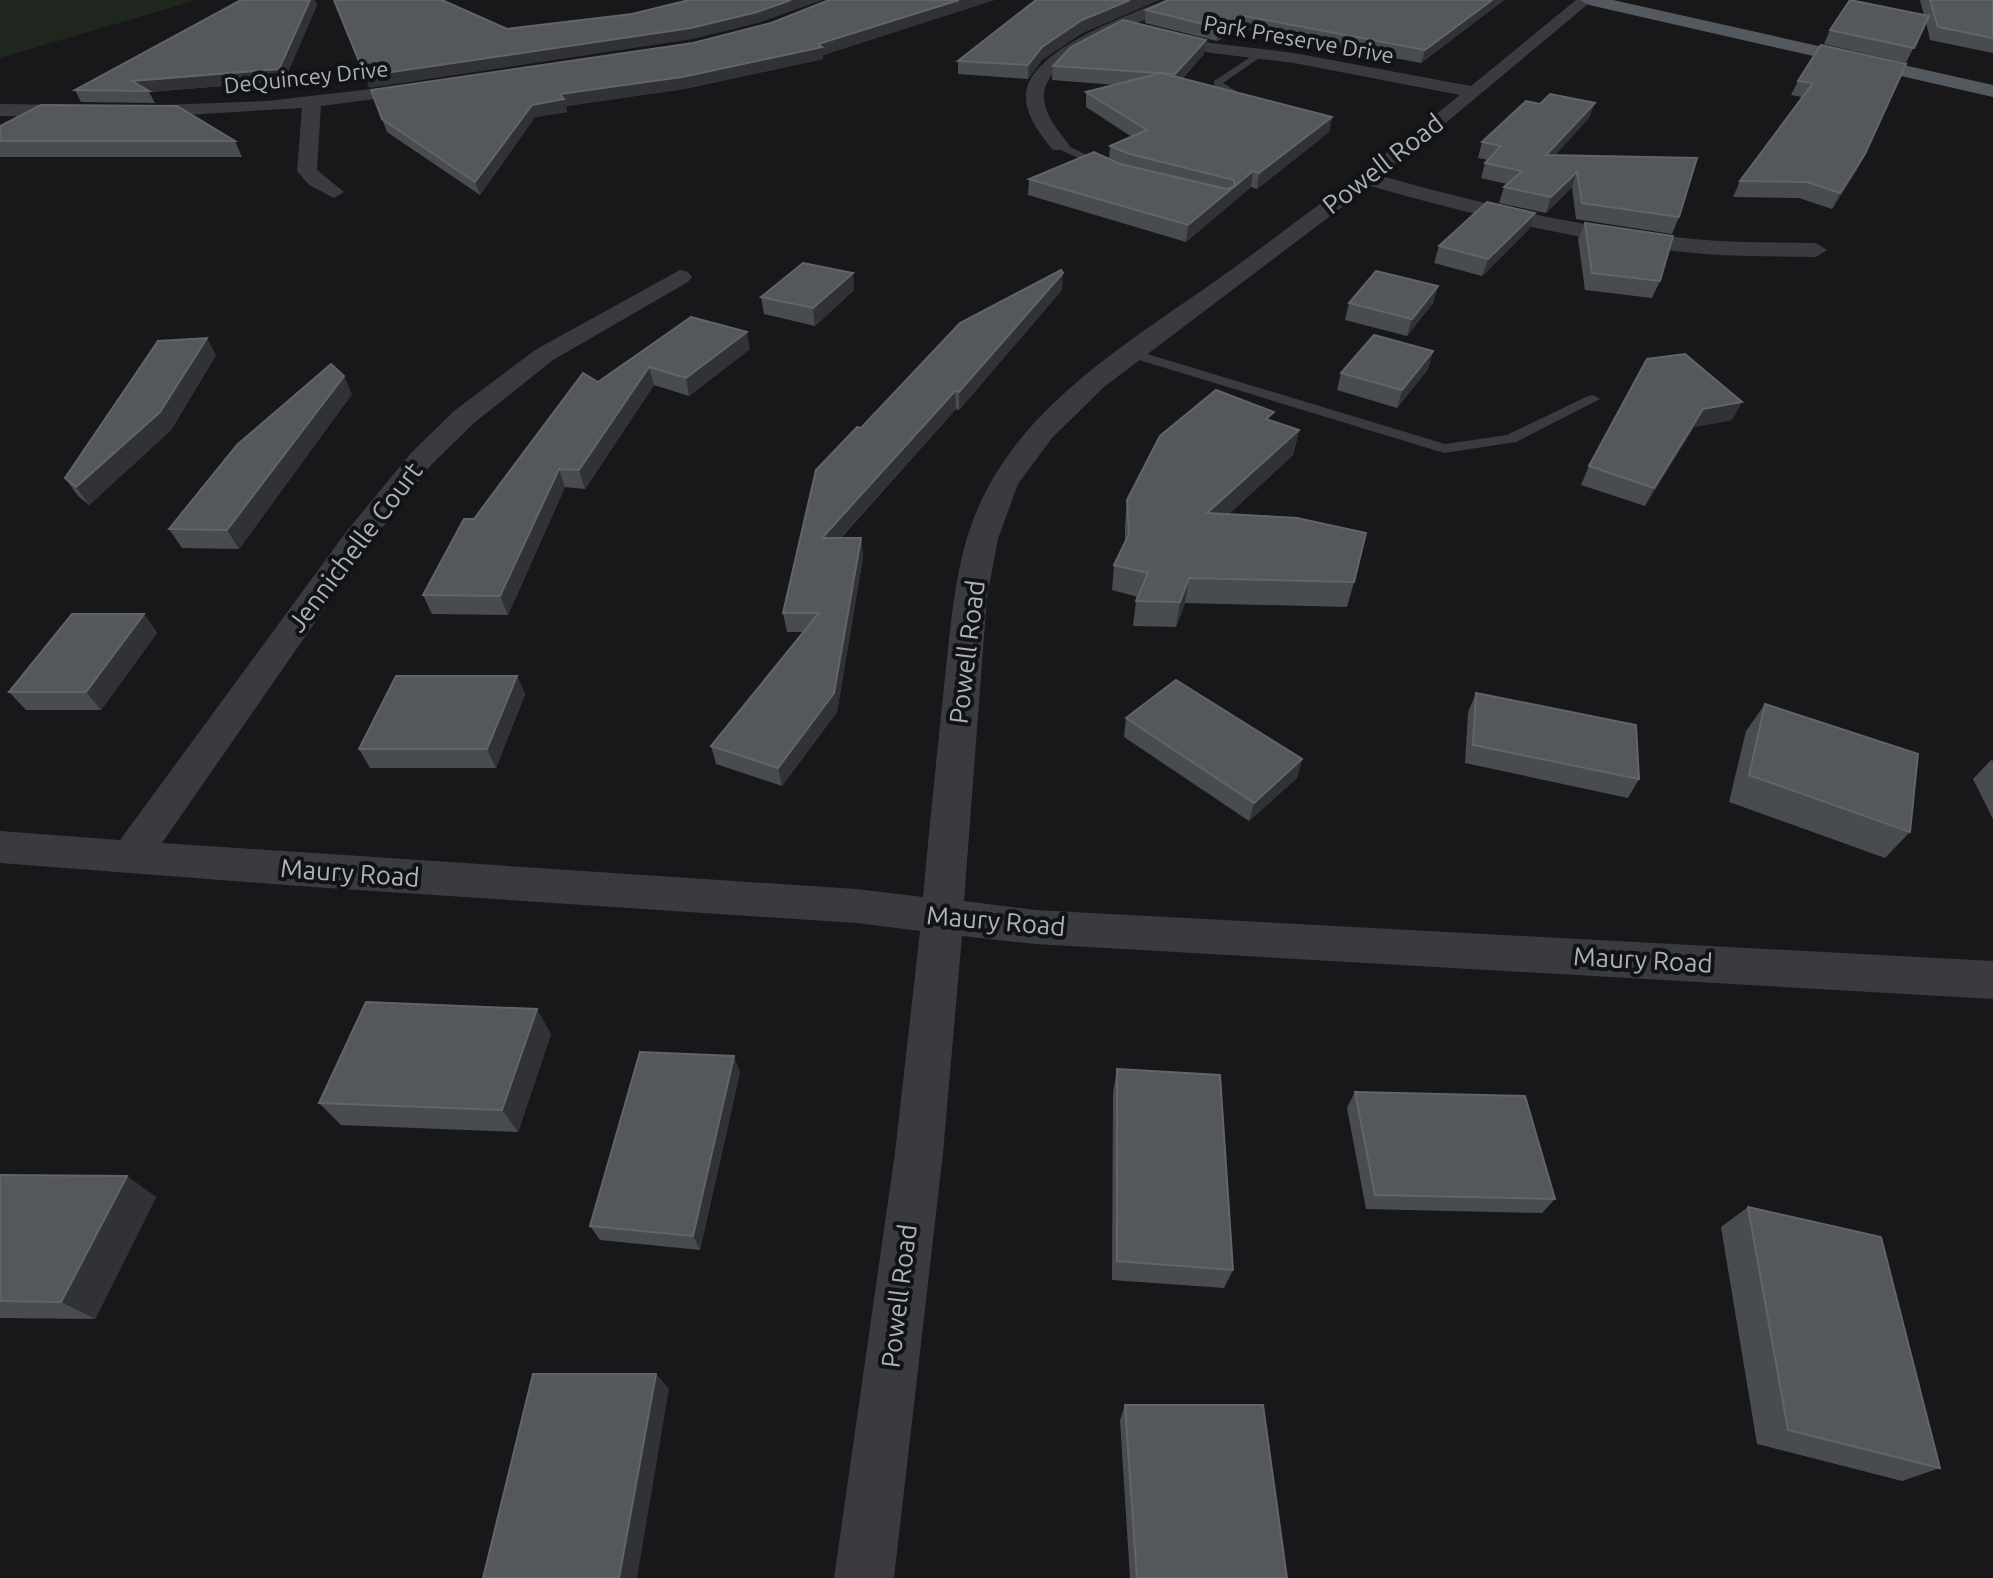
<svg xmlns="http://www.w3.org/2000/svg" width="1993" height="1578" font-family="Ubuntu,sans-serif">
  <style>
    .green { fill: #1e261d }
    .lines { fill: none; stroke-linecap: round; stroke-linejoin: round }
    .service { fill: #393b40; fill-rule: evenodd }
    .minor { fill: #393b40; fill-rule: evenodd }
    .primary { fill: #54595f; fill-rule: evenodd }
    .wall { fill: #494c4f }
    .shaded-wall { fill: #313235 }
    .building { fill: #54575b; stroke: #61656a; stroke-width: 2 }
    .labels { text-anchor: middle; stroke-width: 8; stroke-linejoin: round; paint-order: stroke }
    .far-street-label { font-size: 22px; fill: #a9b3bb; stroke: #131315 }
    .street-label { font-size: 26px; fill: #a9b3bb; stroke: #131315 }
  </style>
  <rect width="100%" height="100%" fill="#18181a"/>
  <path class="green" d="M0 0H197L0 58Z"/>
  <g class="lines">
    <g class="service">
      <path d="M1258 52 1265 54 1223 83 1249 99V103L1234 100 1214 85V81Z"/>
      <path d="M1056 144H1064L1112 167 1103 169 1056 148Z"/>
      <path d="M1131 349 1445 444 1507 435 1588 396 1593 395 1600 399 1516 442 1444 453 1126 356 1124 353Z"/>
    </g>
    <g class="minor">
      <path d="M1166 0H1188C1178 9 1161 13 1149 18 1121 30 1042 61 1044 97 1045 117 1059 131 1070 146L1067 150H1053C1041 135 1025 116 1026 95 1028 50 1130 14 1166 0Z"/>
      <path d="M1576 0H1593L1382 176C1484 205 1588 229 1694 239 1734 243 1775 242 1816 243L1827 250 1816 257C1775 256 1734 257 1694 253 1584 242 1476 216 1370 186L1104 387 1052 438 1018 484 998 539 987 597 964 901 1035 910 1993 961V999L1035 944 962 936 943 1153 894 1578H834L895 1153 920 931 856 923 313 887 0 863V831L120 840 346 532 411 453 454 411 535 350 680 270 688 272 692 277 688 282 553 360 474 423 431 465 368 546 162 843 856 889 923 897C930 820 938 744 946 668 952 615 956 558 978 508 1025 398 1142 335 1235 267 1311 211 1386 155 1460 95L1294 63 1211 53 1151 37V31L1157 29 1211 43 1294 53 1471 86Z"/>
      <path d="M424 83 430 84 433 88 430 92 321 106 317 170 344 192 334 198 309 185 297 171 302 108 135 118 126 112 135 106 267 101Z"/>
      <path d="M0 104 81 105 90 111 81 117 0 116Z"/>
    </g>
    <path class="primary" d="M1580 0H1613L1993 85V97L1589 5Z"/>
  </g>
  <g class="wall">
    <path d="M241 0H315L317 5 284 81 149 92 155 103 81 102 75 90Z"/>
    <path d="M829 0H994L823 55V59L684 89 566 106 567 112 535 117 480 195 387 132 371 90 693 43 771 23Z"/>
    <path d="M1036 0H1159L1082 33 1042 60 1028 79 958 74V61Z"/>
    <path d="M1504 0 1421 63 1243 29 1217 41 1145 23 1146 10Z"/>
    <path d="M1920 0H1993V53L1930 40 1926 22 1906 63 1824 44 1830 30 1924 15Z"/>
    <path d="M1821 45 1857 170 1832 209 1799 198 1733 197 1740 181 1802 97 1791 95 1798 81Z"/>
    <path d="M1204 54 1182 79 1332 117 1329 132 1257 189 1251 187 1186 242 1028 195 1029 179 1109 159 1110 146 1132 137 1086 107V92L1116 85 1052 80 1053 66Z"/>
    <path d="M1589 118 1555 155 1679 217 1672 234 1576 219 1572 187 1546 213 1499 203 1504 187 1507 184 1481 178 1485 163 1488 160 1478 158 1482 142Z"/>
    <path d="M0 126 235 141 242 157H0Z"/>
    <path d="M1585 223 1660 281 1652 298 1585 290 1578 239Z"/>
    <path d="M1529 229 1482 276 1434 263 1439 246Z"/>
    <path d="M853 273 854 290 815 326 764 314 761 297Z"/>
    <path d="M1438 286 1433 303 1407 336 1345 320 1349 303Z"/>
    <path d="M1062 290 959 410 956 409 841 538H861L863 557 837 712 782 786 716 764 711 746 804 632H787L783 613 861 428Z"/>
    <path d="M691 317 750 349 689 396 654 385 585 489 565 487 508 615 432 614 423 595 474 519 598 382Z"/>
    <path d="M1433 351 1428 369 1397 408 1337 390 1341 373Z"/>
    <path d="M216 355 171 430 89 505 78 496 65 478Z"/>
    <path d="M1647 359 1732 420 1694 427 1645 506 1581 485 1589 466Z"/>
    <path d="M352 394 239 549 182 548 169 529Z"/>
    <path d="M1272 421 1299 430 1293 455 1228 515 1354 582 1347 607 1185 603 1176 627 1133 626 1136 601 1138 597 1112 590 1114 565 1125 542V525L1127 500Z"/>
    <path d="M144 614 157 633 101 710H26L9 692Z"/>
    <path d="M517 676 525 694 496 768H370L359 749Z"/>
    <path d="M1476 693 1639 779 1628 798 1465 763 1468 712Z"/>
    <path d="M1765 704 1910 832 1885 858 1729 802 1746 731Z"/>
    <path d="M1126 718 1302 759 1297 778 1249 821 1124 737Z"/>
    <path d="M1991 760 1993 761V819L1973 779Z"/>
    <path d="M551 1034 518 1132 341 1125 319 1103Z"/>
    <path d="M1117 1069 1233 1270 1224 1288 1112 1280 1113 1092Z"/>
    <path d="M740 1072 700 1250 600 1240 590 1226Z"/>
    <path d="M1355 1092 1555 1199 1542 1213 1366 1209 1347 1108Z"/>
    <path d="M0 1175 156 1197 95 1319 0 1318Z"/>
    <path d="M1748 1207 1940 1468 1902 1481 1757 1444 1721 1227Z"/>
    <path d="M1125 1405 1287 1578H1130L1120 1420Z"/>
  </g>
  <g class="shaded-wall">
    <path d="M310 0H315L317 5 284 81 149 92 132 81Z"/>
    <path d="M791 0H823L758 23 693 39 369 88 365 76Z"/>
    <path d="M959 0H994L823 55V59L684 89 566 106 567 112 535 117 480 195 475 182 532 105 560 94 818 44Z"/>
    <path d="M1130 0H1159L1082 33 1042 60 1028 79V65L1042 47 1082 20Z"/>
    <path d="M1492 0H1504L1421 63 1425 50Z"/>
    <path d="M1245 16 1243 29 1217 41 1219 28Z"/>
    <path d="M1206 40 1204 54 1173 88 1175 74Z"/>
    <path d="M1595 103 1589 118 1541 170 1546 155Z"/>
    <path d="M1332 117 1329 132 1257 189 1259 173Z"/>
    <path d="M1865 154 1857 170 1832 209 1840 193Z"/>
    <path d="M1253 171 1251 187 1186 242 1188 225Z"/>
    <path d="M1577 172 1572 187 1546 213 1551 197Z"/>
    <path d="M1535 213 1529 229 1482 276 1488 259Z"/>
    <path d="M853 273 854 290 815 326 813 308Z"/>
    <path d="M1063 273 1062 290 959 410V392Z"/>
    <path d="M1438 286 1433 303 1407 336 1412 319Z"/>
    <path d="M747 332 750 349 689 396 686 378Z"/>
    <path d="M207 338 216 355 171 430 89 505 76 487Z"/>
    <path d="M1433 351 1428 369 1397 408 1402 390Z"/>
    <path d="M649 367 654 385 585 489 579 470Z"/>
    <path d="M344 376 352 394 239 549 227 530Z"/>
    <path d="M955 391 956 409 824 556 822 538Z"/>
    <path d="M1742 402 1732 420 1694 427 1645 506 1654 488 1703 409Z"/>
    <path d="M1299 430 1293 455 1203 538 1207 513Z"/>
    <path d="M559 469 565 487 508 615 500 596Z"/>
    <path d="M861 538 863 557 837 712 782 786 778 768Z"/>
    <path d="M1189 578 1185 603 1176 627 1180 602Z"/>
    <path d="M144 614 157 633 101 710 86 692Z"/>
    <path d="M517 676 525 694 496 768 487 749Z"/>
    <path d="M1302 759 1297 778 1249 821 1254 803Z"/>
    <path d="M537 1009 551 1034 518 1132 502 1110Z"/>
    <path d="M734 1056 740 1072 700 1250 693 1236Z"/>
    <path d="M127 1176 156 1197 95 1319 61 1302Z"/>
    <path d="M656 1374 669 1389 637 1578H619Z"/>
  </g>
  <g class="building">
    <path d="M241 0H310L279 69 132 81 149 91 75 90Z"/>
    <path d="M334 0H442L507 29 632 14 689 0H791L757 12 691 28 365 76Z"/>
    <path d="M829 0H959L818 44 822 47 682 77 560 94 564 99 532 105 475 182 382 119 371 90 693 43 771 23Z"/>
    <path d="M1036 0H1130L1082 20 1042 47 1028 65 958 61Z"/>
    <path d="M1168 0H1492L1425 50 1245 16 1219 28 1146 10Z"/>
    <path d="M1850 0 1929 16 1914 48 1830 30Z"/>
    <path d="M1930 0H1993V38L1938 27Z"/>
    <path d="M1123 20 1206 40 1175 74 1053 66 1071 47Z"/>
    <path d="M1821 45 1906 64 1865 154 1840 193 1807 182 1740 181 1813 83 1798 81Z"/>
    <path d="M1161 73 1332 117 1259 173 1253 171 1188 225 1029 179 1094 152 1120 164 1227 189 1235 186 1234 180 1130 154 1110 146 1147 130 1086 92Z"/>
    <path d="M1550 94 1595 103 1546 155 1697 158 1679 217 1582 203 1577 172 1551 197 1504 187 1522 171 1485 163 1501 146 1482 142 1526 101 1540 104Z"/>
    <path d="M41 105 177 106 235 141H0V126Z"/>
    <path d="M1487 202 1535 213 1488 259 1439 246Z"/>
    <path d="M1585 223 1673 236 1660 281 1592 273Z"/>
    <path d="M803 263 853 273 813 308 761 297Z"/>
    <path d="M1061 270 1063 273 959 392 955 391 822 538H861L834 693 778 768 711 746 819 613H783L816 470 857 427 861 428 960 323Z"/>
    <path d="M1376 271 1438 286 1412 319 1349 303Z"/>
    <path d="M691 317 747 332 686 378 649 367 579 470 559 469 500 596 423 595 464 519H474L583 373 598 382Z"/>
    <path d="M1374 335 1433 351 1402 390 1341 373Z"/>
    <path d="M207 338 160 412 76 487 65 478 158 341Z"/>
    <path d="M1685 354 1742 402 1703 409 1654 488 1589 466 1647 359Z"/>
    <path d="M331 364 344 376 227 530 169 529 237 445Z"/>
    <path d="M1216 390 1274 412 1266 419 1299 430 1207 513 1297 518 1366 533 1354 582 1189 578 1180 602 1136 601 1148 573 1114 565 1129 534 1127 500 1160 436Z"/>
    <path d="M72 614H144L86 692H9Z"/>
    <path d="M396 676H517L487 749H359Z"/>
    <path d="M1176 680 1302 759 1254 803 1126 718Z"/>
    <path d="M1476 693 1636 725 1639 779 1473 745Z"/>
    <path d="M1765 704 1918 754 1910 832 1749 775Z"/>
    <path d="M366 1002 537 1009 502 1110 319 1103Z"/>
    <path d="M640 1052 734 1056 693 1236 590 1226Z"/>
    <path d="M1117 1069 1220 1075 1233 1270 1117 1261Z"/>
    <path d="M1355 1092 1525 1096 1555 1199 1375 1195Z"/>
    <path d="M0 1175 127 1176 61 1302 0 1301Z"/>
    <path d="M1748 1207 1881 1237 1940 1468 1788 1430Z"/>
    <path d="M533 1374H656L619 1578H483Z"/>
    <path d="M1125 1405H1263L1287 1578H1137Z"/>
  </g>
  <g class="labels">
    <g class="far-street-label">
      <text transform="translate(1299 39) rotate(10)" y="8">Park Preserve Drive</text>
      <text transform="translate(306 77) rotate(-6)" y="8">DeQuincey Drive</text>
    </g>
    <g class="street-label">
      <text transform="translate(1383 164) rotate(-38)" y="9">Powell Road</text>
      <text transform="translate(355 547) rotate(-53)" y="9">Jennichelle Court</text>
      <text transform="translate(967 652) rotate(-83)" y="9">Powell Road</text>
      <text transform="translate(350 873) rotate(4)" y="9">Maury Road</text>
      <text transform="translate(996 921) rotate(5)" y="9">Maury Road</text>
      <text transform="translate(1643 960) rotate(3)" y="9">Maury Road</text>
      <text transform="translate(899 1296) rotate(-83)" y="9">Powell Road</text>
    </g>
  </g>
</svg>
